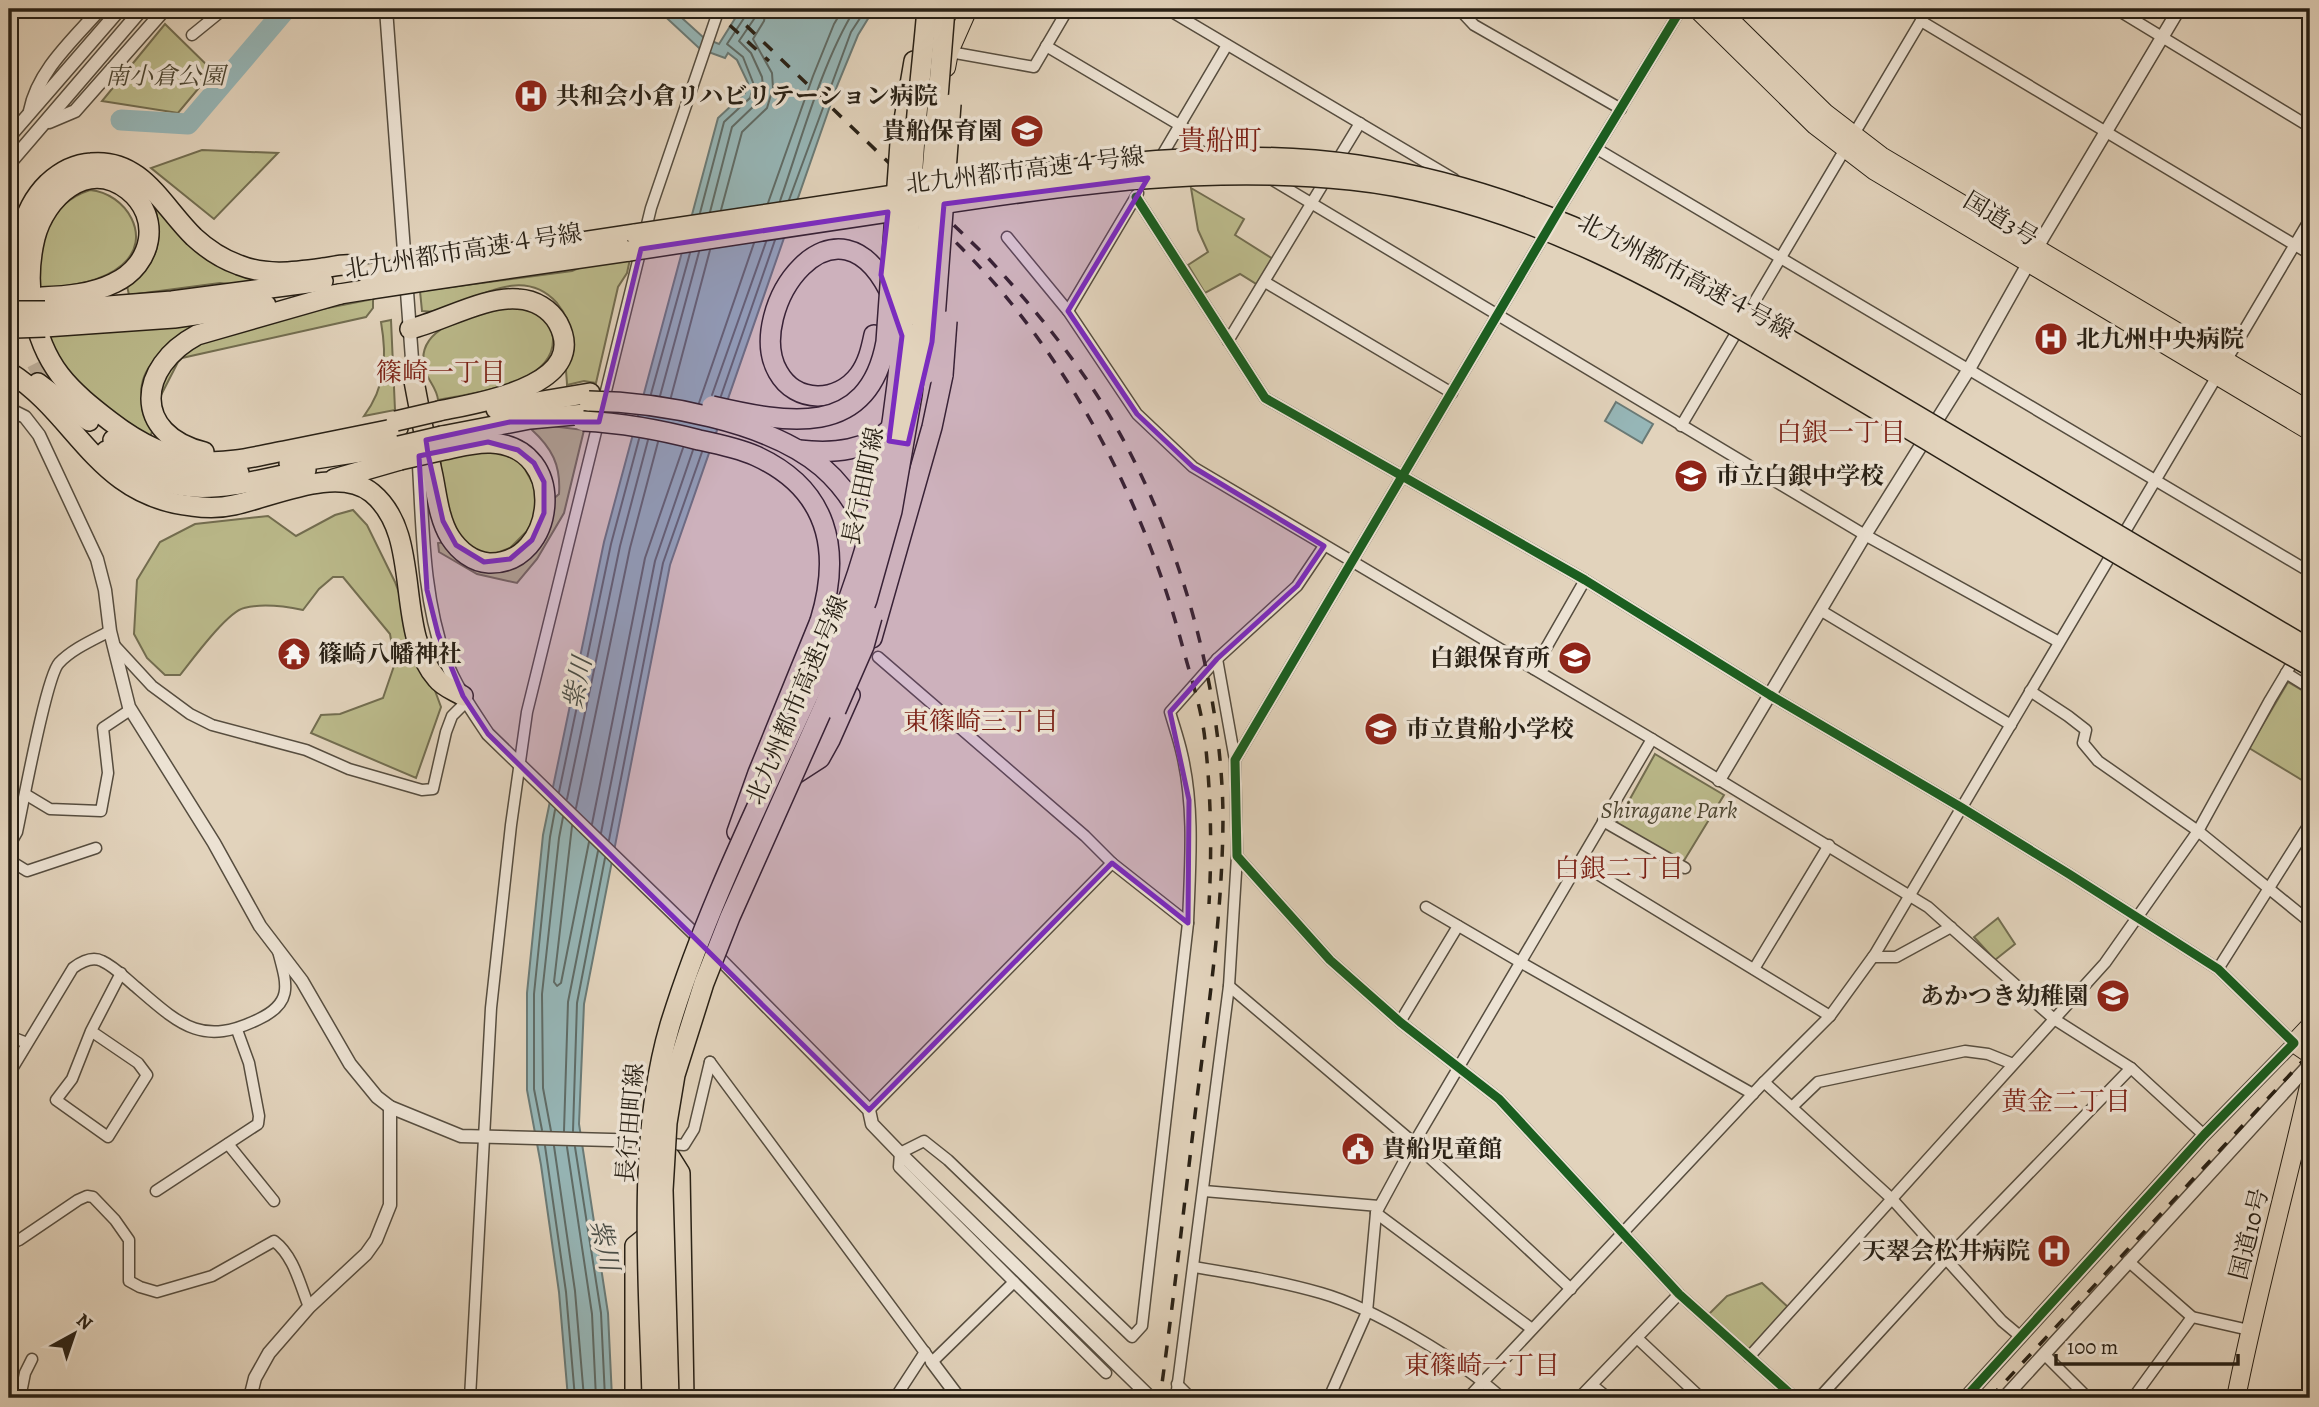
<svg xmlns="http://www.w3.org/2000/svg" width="2319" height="1407" font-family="Alegreya,'Noto Serif JP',serif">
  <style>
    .green { fill: #bbba8b; stroke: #726d50; stroke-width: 2 }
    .water { fill: #96b6b7; stroke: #6a7a76; stroke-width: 2 }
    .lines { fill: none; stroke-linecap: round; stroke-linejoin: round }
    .shore { stroke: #5f6b66; stroke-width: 2 }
    .river { stroke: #96b6b7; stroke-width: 21 }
    .motorway-tunnel { stroke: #bdaf9b; stroke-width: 19; stroke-dasharray: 19 10; stroke-linecap: butt }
    .minor-casing { stroke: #564d3f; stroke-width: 13 }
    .tertiary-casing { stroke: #564d3f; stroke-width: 15 }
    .primary-casing { stroke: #282015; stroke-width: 18 }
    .trunk-casing { stroke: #282015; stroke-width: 20 }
    .motorway-casing { stroke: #282015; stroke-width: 22 }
    .minor { stroke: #ece2d3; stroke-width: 10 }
    .tertiary { stroke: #ece2d3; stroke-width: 12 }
    .primary { stroke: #e2d3bc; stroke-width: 16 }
    .trunk { stroke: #e2d3bc; stroke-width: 18 }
    .motorway { stroke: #e2d3bc; stroke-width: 19 }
    .rail { stroke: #282015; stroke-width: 3.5; stroke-dasharray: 12 12; stroke-linecap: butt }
    .motorway-bridge-casing { stroke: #282015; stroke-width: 22; stroke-linecap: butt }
    .motorway-bridge { stroke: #e2d3bc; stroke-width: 19 }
    .cycleway-casing { stroke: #ece2d3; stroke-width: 13 }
    .cycleway { stroke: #1b5e20; stroke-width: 9 }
    .marked { fill: #7b2cbf; fill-opacity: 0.2; stroke: #7b2cbf; stroke-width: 5; stroke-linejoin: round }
    .labels { text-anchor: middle; stroke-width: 7; stroke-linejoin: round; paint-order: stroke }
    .park-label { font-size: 24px; font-style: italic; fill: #4d4632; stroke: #ece2d3 }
    .poi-label { font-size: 24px; font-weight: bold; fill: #282015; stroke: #ece2d3; text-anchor: start }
    .street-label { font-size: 24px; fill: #282015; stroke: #ece2d3 }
    .neighbourhood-label { font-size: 26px; fill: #7a1f14; stroke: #ece2d3 }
    .water-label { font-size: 26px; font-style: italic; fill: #494d46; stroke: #ece2d3 }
    .quarter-label { font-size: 28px; fill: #7a1f14; stroke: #ece2d3 }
  </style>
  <rect width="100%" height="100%" fill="#e2d3bc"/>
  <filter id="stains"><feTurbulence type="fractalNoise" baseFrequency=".00286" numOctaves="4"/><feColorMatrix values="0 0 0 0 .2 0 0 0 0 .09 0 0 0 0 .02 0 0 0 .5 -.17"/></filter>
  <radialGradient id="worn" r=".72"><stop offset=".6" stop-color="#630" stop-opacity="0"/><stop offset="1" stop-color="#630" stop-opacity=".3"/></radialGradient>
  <g class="green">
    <path d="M165 24 213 71 178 113 102 101Z"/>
    <path d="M202 150 278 153 214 219 151 168Z"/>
    <path d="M1191 188 1244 219 1235 235 1273 259 1258 285 1240 274 1205 293 1188 265 1208 252 1198 230Z"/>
    <path d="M90 190C126 193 154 238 122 265 100 284 66 286 38 289 39 246 44 205 90 190Z"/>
    <path d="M154 203 250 274V281L230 284 220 283 129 295 127 286C159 263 164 240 154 203Z"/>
    <path d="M630 259 627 273 618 287 596 383 584 381 567 385C567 380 566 374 566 369 567 358 573 348 572 337 571 325 565 313 557 303 523 265 478 298 443 311 436 313 428 311 422 311L420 291 572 271 586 265Z"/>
    <path d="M373 299V308L366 317 182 358 178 362 158 401V383L192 344 312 311Z"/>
    <path d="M515 305C532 311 552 317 553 338 555 386 471 393 438 400 437 388 428 381 425 370 411 322 485 313 515 305Z"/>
    <path d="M391 320 395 410 364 416C386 386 387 357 381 322Z"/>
    <path d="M194 324 195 329C172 342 136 366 142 398 144 409 150 419 153 429L150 437 107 408 71 377 43 336Z"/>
    <path d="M551 426 584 430 564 513 537 559 517 583 477 574 439 552 438 543 446 542 507 566 551 501 559 494C561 465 552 448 531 429Z"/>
    <path d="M492 449 521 462 537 491 534 518 527 531 510 548 494 554 480 553 460 538 450 519 443 491 440 455Z"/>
    <path d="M353 510 367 525 395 582 441 707 416 778 311 733 321 715 340 714 383 698 395 663 390 634 343 577H333L319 589 303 610C284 606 263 603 244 608 227 612 192 660 180 675H165L147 658 134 634 137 580 160 542 195 524 268 516 296 536 335 515Z"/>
    <path d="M2288 682 2310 695V785L2249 748Z"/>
    <path d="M1655 754 1724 795 1682 864 1616 824Z"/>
    <path d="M1998 918 2015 944 1995 960 1974 937Z"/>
    <path d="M1762 1283 1788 1307 1748 1350 1709 1314 1727 1296Z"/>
  </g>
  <g class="water">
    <path d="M657 9H672L704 38 719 44 741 9H874L858 35 837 86 670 565 584 1004 579 1124 608 1313 612 1398H568L559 1292 541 1165 527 1090V993L543 835 604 542 718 118 745 93 748 83 737 60 728 53 725 58 700 49Z"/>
    <path d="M1616 402 1653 424 1642 443 1605 421Z"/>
  </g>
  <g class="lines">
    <g class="shore">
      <path d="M789 200 851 32 866 9"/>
      <path d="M780 201C801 141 822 62 855 9"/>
      <path d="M768 203 813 76 834 24 843 9"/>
      <path d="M721 210 742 132 767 108 773 88 772 73 753 39 764 21 766 9"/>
      <path d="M710 212 732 127 757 103 763 86 762 77 751 53 739 41 754 19 755 9"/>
      <path d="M700 213 724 122 750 98 754 85 743 57 727 44 746 15 747 9"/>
      <path d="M651 394 690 253"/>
      <path d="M712 395 766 242"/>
      <path d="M660 396 699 252"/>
      <path d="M721 396 775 240"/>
      <path d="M671 397 710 250"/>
      <path d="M699 403 754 243"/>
      <path d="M559 792 611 544 639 439"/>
      <path d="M567 799 620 546 648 440"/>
      <path d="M576 808 630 548 658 442"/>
      <path d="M592 824 645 558 683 448"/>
      <path d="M572 826 554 982 557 986 561 983 589 842"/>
      <path d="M601 833 655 561 693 450"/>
      <path d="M609 840 663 563 702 452"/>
      <path d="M542 1130 534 1089V994L550 837 555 810"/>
      <path d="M551 1131 543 1088 542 994 559 838 563 817"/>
      <path d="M564 1131 568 1002 598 851"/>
      <path d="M573 1131 577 1003 605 858"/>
      <path d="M545 1146 566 1292 575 1398"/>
      <path d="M554 1146 575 1291 584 1398"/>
      <path d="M567 1147 592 1314 596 1398"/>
      <path d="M575 1147 601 1313 605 1398"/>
    </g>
    <path class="river" d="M121 120 188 124 286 9"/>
    <path class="motorway-tunnel" d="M36 363 54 398"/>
    <defs>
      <g id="minor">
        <path d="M1167 9 1454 179"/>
        <path d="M1459 9 1474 25 1621 109"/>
        <path d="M1681 9 1562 205 1235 760 1237 856 1330 960 1400 1022 1499 1099 1679 1294 1795 1398"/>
        <path d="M2116 9 2310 127"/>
        <path d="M9 19 21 9"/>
        <path d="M1921 21 2310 254"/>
        <path d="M192 35 224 9"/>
        <path d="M1046 46 1230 155"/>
        <path d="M950 52 1034 67 1068 9"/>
        <path d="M1597 149 2310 572"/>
        <path d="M1158 162 1227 45"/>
        <path d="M1271 179 1865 535 2059 642"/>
        <path d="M1136 197 1265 398 1585 580 1770 695 1962 808 2069 874 2218 969 2294 1043"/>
        <path d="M1007 237 1068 311 1137 414 1193 467 1652 739 1928 907 2054 1019 2131 1068 2204 1135"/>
        <path d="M1265 282 1452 393"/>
        <path d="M1068 311 1138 193"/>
        <path d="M1228 341 1360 123"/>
        <path d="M1681 426 1928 9"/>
        <path d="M1820 610 2011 725"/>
        <path d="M115 646 152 686 190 714 212 725 306 750 349 769 422 790 433 789 446 732 452 716 467 701"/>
        <path d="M878 657 1085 836 1112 863"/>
        <path d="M1217 659 1235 760"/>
        <path d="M1534 669 1585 580"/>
        <path d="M2286 673 2310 688"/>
        <path d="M2030 691 2068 716 2086 730 2083 743 2098 761 2198 831 2310 922"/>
        <path d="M25 794 50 809 101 811 108 773 103 728 130 710"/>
        <path d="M1603 821 1685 868"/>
        <path d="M9 846 17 832C23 805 46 677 59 663 72 649 93 640 110 631"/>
        <path d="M9 860 27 871 96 848"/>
        <path d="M1578 862 1830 1016"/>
        <path d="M1426 907 1520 962 1753 1094"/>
        <path d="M1873 957H1896L1951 927"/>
        <path d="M1754 969 1829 845"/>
        <path d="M2218 969 2310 823"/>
        <path d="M1229 986 1414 1143 1571 1289"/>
        <path d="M1400 1022 1458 926"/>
        <path d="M91 1031 72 1079 56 1100 108 1137 147 1075 138 1063 91 1031 121 973"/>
        <path d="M9 1036 27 1043"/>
        <path d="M710 1062 932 1362 1014 1282 899 1167 900 1153 924 1141 948 1160 1132 1337 1142 1326 1188 923C1190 867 1195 809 1182 754 1179 740 1174 726 1170 712L1217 659 1297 586 1324 546"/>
        <path d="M9 1074 73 968C81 962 92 956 102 961 115 967 125 978 136 987 180 1025 202 1047 259 1019 295 1002 286 982 278 951"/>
        <path d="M1764 1082 1892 1199 2002 1321 2021 1337"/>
        <path d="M1792 1107 1818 1082 1965 1051 1988 1054 2013 1064"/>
        <path d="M869 1110 1112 863 1188 923"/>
        <path d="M661 1143 684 1145 694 1129 710 1062"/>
        <path d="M228 1144 274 1201"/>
        <path d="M156 1191 258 1124 259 1116 249 1063 237 1030"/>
        <path d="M1204 1191 1379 1206"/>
        <path d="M1376 1213 1532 1329"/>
        <path d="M9 1244 19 1240 78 1200 87 1196 93 1197 115 1220 129 1240V1281L140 1287 157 1292 212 1276 274 1241C294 1256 300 1285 309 1307"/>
        <path d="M2128 1261 2192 1317 2249 1330"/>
        <path d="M1194 1267C1236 1274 1279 1281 1321 1293 1374 1308 1461 1361 1502 1398"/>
        <path d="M1014 1282 1106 1373"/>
        <path d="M1637 1338 1701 1398"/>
        <path d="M2045 1355 2088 1398"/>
        <path d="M1749 1357 2105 963 2198 831 2270 700 2310 633"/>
        <path d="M1177 1384 1191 1398"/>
        <path d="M1592 1385 1608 1398"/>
        <path d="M20 1398 25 1373 32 1359"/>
        <path d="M470 1398 491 1008 511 825 527 712 651 208 719 9"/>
        <path d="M895 1398 925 1352"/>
        <path d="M1176 1398 1229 986 1237 856"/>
        <path d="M1329 1398 1367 1312 1376 1213 1414 1143 1652 739"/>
        <path d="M1468 1398 1764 1082 1830 1016 1875 954 2310 219"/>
        <path d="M1579 1398 1679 1294"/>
        <path d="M1819 1398 1947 1258 2131 1068"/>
        <path d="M2133 1398 2192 1317"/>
      </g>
      <g id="tertiary">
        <path d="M386 9 414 386"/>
        <path d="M30 111C38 70 74 39 100 9"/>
        <path d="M49 122 75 111 165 9"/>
        <path d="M9 137 120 9"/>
        <path d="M9 164 142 9"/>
        <path d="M9 409 25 417 39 435 97 559 105 590 110 631 129 707 214 843 260 926 302 981 350 1064 377 1097 390 1107 461 1136 648 1141"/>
        <path d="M418 450C423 520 421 592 445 659 455 686 472 710 488 734L707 946 869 1110 872 1124 900 1153 1151 1398"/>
        <path d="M1719 780 1865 535 1969 369 2042 239 2179 9"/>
        <path d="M932 1362 959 1398"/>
        <path d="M250 1398 255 1378 269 1353 309 1307 366 1254 376 1240 390 1205V1107"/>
        <path d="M1965 1398 2204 1135 2294 1043"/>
        <path d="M2004 1398 2310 1064"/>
      </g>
      <g id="primary">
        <path d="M947 68 950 52 969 9"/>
        <path d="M706 949 727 902"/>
      </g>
      <g id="trunk">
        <path d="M1697 9 1815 125 1875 171 2310 431"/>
        <path d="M1719 9 1825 113 1881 156 2310 411"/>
        <path d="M2310 1026 2294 1043 2310 1054"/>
        <path d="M2236 1398C2257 1292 2286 1188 2310 1082"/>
      </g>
      <g id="motorway">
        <path d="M900 143 914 61"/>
        <path d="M423 266 635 234"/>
        <path d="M424 281 629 251"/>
        <path d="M327 296 371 289"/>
        <path d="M42 297C66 296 92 294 114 283 153 265 162 217 128 190 87 158 45 198 35 238 24 283 32 338 60 375 74 393 92 407 110 421 137 442 166 458 201 461 229 464 257 456 284 451 322 443 360 436 398 428"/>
        <path d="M19 298C15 258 17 213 48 183 60 172 74 164 91 163 142 158 162 206 194 237 207 249 222 259 239 265 266 276 294 272 323 268 331 267 342 264 350 265 356 266 363 272 369 274"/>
        <path d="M45 311 172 301 323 281"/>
        <path d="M45 327 174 318 266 305"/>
        <path d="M410 329C443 321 485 296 518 299 535 300 550 309 558 323 592 386 476 403 439 411"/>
        <path d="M874 335C871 349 868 363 859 375 838 403 796 404 778 372 743 311 838 176 893 299"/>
        <path d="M9 372C78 415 96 496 192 506 206 508 221 508 234 505 272 497 338 465 372 493 424 536 393 629 437 679 443 687 455 691 463 696"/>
        <path d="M414 381C420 413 426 444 433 476 437 496 439 519 450 537 459 551 473 562 489 563 556 565 570 447 491 443 475 442 459 447 444 450"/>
        <path d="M38 383 89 421"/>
        <path d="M496 409 590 393"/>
        <path d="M442 436 530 419 585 414"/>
        <path d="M113 440C151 468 192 480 239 473"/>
        <path d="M106 451C179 506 224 487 306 470"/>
        <path d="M204 452C132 434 137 367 197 335L340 294"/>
        <path d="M289 463 399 446"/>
        <path d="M334 479 400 460"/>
        <path d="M872 638 932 427 943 375"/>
        <path d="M786 780 820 758 830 740 850 695"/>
        <path d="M737 832 758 773 820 621"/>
        <path d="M670 1157 680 1173 684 1398"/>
        <path d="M635 1398V1246L645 1238"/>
      </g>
    </defs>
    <use href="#minor" class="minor-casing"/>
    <use href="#tertiary" class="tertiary-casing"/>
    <use href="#primary" class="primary-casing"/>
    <use href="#trunk" class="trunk-casing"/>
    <use href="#motorway" class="motorway-casing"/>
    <use href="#minor" class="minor"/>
    <use href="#tertiary" class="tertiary"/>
    <use href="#primary" class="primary"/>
    <use href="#trunk" class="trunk"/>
    <use href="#motorway" class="motorway"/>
    <g class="rail">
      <path d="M712 9 769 61"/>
      <path d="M729 9 988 258C1024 297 1057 336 1087 380 1169 500 1221 670 1223 814 1223 909 1209 1004 1197 1098 1185 1198 1174 1298 1160 1398"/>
      <path d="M905 192C941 228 979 263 1011 303 1094 406 1151 526 1184 652 1192 681 1202 711 1205 740 1211 794 1212 850 1209 904"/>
      <path d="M1990 1398 2310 1053"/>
    </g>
    <defs>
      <g id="motorway-bridge">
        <path d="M635 234C739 219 843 203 947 187 1081 167 1221 145 1357 165 1494 186 1604 235 1724 301L2310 649"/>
        <path d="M629 251C731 235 833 220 935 205 1073 184 1211 165 1351 180 1540 200 1704 307 1864 402 2012 491 2160 581 2310 666"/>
        <path d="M369 274 423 266"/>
        <path d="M371 289 424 281"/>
        <path d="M11 311H45"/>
        <path d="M15 328 45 327"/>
        <path d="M926 374 935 319 951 104"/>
        <path d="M943 375 947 321"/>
        <path d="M589 401C658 402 768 421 822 467 844 486 859 509 870 536"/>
        <path d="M712 406C786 423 868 440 886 342L900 143"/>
        <path d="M396 421 439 411"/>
        <path d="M583 421C623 423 661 430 699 440 718 444 738 448 756 456 828 489 842 549 820 621"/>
        <path d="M399 446 442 436"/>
        <path d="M799 450C834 454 867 451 894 426"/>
        <path d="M400 460 444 450"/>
        <path d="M836 710 864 646 872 617"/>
        <path d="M652 1398C649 1280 636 1140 670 1025 699 931 741 841 782 752 812 687 844 621 864 552 903 423 905 286 914 152 917 104 923 57 927 9"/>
        <path d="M669 1398 663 1190 667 1123 675 1075 704 983 730 917 824 706 867 600 892 511 912 395 920 325 945 9"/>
      </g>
    </defs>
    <use href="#motorway-bridge" class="motorway-bridge-casing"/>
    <use href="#motorway-bridge" class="motorway-bridge"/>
    <defs>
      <g id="cycleway">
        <path d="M1681 9 1562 205 1235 760 1237 856 1330 960 1400 1022 1499 1099 1679 1294 1795 1398"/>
        <path d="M1136 197 1265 398 1585 580 1770 695 1962 808 2069 874 2218 969 2294 1043 2204 1135 1965 1398"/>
      </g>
    </defs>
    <use href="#cycleway" class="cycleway-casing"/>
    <use href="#cycleway" class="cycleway"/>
  </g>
  <path class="marked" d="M1148 178 1068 311 1137 414 1193 467 1324 546 1297 586 1217 659 1170 712 1189 800 1188 923 1112 863 869 1110 488 734 463 696 438 634 427 590 419 456 428 454 443 521 456 545 484 562 510 559 532 540 544 513V482L534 463 518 450 488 442 428 454 426 440 510 422H599L641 249 888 212 881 275 902 336 889 441 908 444 932 342 944 204Z"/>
  <defs>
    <symbol id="hospital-disc" viewBox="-11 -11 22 22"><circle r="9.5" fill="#8f2418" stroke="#ece2d3"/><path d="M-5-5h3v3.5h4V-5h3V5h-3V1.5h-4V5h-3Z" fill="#fff"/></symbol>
    <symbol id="school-disc" viewBox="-11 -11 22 22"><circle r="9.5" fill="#8f2418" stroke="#ece2d3"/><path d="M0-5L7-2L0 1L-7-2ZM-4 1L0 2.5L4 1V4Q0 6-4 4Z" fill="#fff"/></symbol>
    <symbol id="temple-disc" viewBox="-11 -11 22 22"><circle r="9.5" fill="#8f2418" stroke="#ece2d3"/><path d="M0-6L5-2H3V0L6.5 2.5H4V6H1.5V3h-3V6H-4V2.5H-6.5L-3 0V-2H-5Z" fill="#fff"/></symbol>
    <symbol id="civic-disc" viewBox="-11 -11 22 22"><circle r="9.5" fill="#8f2418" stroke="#ece2d3"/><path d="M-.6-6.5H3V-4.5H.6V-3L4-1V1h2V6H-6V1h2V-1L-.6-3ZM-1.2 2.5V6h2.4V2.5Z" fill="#fff"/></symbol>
  </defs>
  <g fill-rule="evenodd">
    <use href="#hospital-disc" x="512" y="77" width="38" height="38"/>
    <use href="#school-disc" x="1008" y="112" width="38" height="38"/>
    <use href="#hospital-disc" x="2032" y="320" width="38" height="38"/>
    <use href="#school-disc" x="1672" y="457" width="38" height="38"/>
    <use href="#temple-disc" x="275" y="635" width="38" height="38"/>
    <use href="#school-disc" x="1556" y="639" width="38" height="38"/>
    <use href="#school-disc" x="1362" y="710" width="38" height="38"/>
    <use href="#school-disc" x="2094" y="977" width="38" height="38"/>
    <use href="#civic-disc" x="1339" y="1130" width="38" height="38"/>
    <use href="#hospital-disc" x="2035" y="1232" width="38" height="38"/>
  </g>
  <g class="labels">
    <g class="park-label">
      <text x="165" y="84">南小倉公園</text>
      <text x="1669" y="818">Shiragane Park</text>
    </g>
    <g class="poi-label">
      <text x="556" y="104">共和会小倉リハビリテーション病院</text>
      <text x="1002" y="139" text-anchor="end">貴船保育園</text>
      <text x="2076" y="347">北九州中央病院</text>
      <text x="1716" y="484">市立白銀中学校</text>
      <text x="318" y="662">篠崎八幡神社</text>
      <text x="1550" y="666" text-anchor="end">白銀保育所</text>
      <text x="1406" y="737">市立貴船小学校</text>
      <text x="2088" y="1004" text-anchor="end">あかつき幼稚園</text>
      <text x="1382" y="1157">貴船児童館</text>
      <text x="2030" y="1259" text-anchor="end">天翠会松井病院</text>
    </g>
    <g class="street-label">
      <text transform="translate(1025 170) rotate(-7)" y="8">北九州都市高速４号線</text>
      <text transform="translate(2001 219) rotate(31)" y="8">国道3号</text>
      <text transform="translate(463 251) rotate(-9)" y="8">北九州都市高速４号線</text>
      <text transform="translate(1686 276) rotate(28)" y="8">北九州都市高速４号線</text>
      <text transform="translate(863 486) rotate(-78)" y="8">長行田町線</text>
      <text transform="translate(797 700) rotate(-67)" y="8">北九州都市高速1号線</text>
      <text transform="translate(630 1123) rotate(-85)" y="8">長行田町線</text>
      <text transform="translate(2249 1234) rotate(-76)" y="8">国道10号</text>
    </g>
    <g class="neighbourhood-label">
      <text x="441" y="381">篠崎一丁目</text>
      <text x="1841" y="441">白銀一丁目</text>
      <text x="981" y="730">東篠崎三丁目</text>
      <text x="1619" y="877">白銀二丁目</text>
      <text x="2066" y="1110">黄金二丁目</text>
      <text x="1482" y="1374">東篠崎一丁目</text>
    </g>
    <g class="water-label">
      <text transform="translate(577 683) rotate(-78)" y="9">紫川</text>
      <text transform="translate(605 1245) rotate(78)" y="9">紫川</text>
    </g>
    <g class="quarter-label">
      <text x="1220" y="150">貴船町</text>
    </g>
  </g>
  <rect width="2319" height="1407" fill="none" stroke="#e2d3bc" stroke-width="35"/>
  <rect x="10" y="10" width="2298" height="1386" fill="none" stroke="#282015" stroke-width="3.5"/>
  <rect x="18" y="18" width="2284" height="1372" fill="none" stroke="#282015" stroke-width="2"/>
  <g transform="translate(74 1334) rotate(40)" stroke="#ece2d3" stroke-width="5" paint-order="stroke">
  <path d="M0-5L12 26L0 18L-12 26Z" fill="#282015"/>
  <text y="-10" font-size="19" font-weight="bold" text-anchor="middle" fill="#282015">N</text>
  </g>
  <path d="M2056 1354v10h182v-10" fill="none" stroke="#282015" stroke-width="3.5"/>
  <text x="2067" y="1354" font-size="21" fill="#282015" stroke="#ece2d3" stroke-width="5" paint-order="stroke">100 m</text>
  <rect width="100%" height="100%" filter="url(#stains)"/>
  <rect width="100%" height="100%" fill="url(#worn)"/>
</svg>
